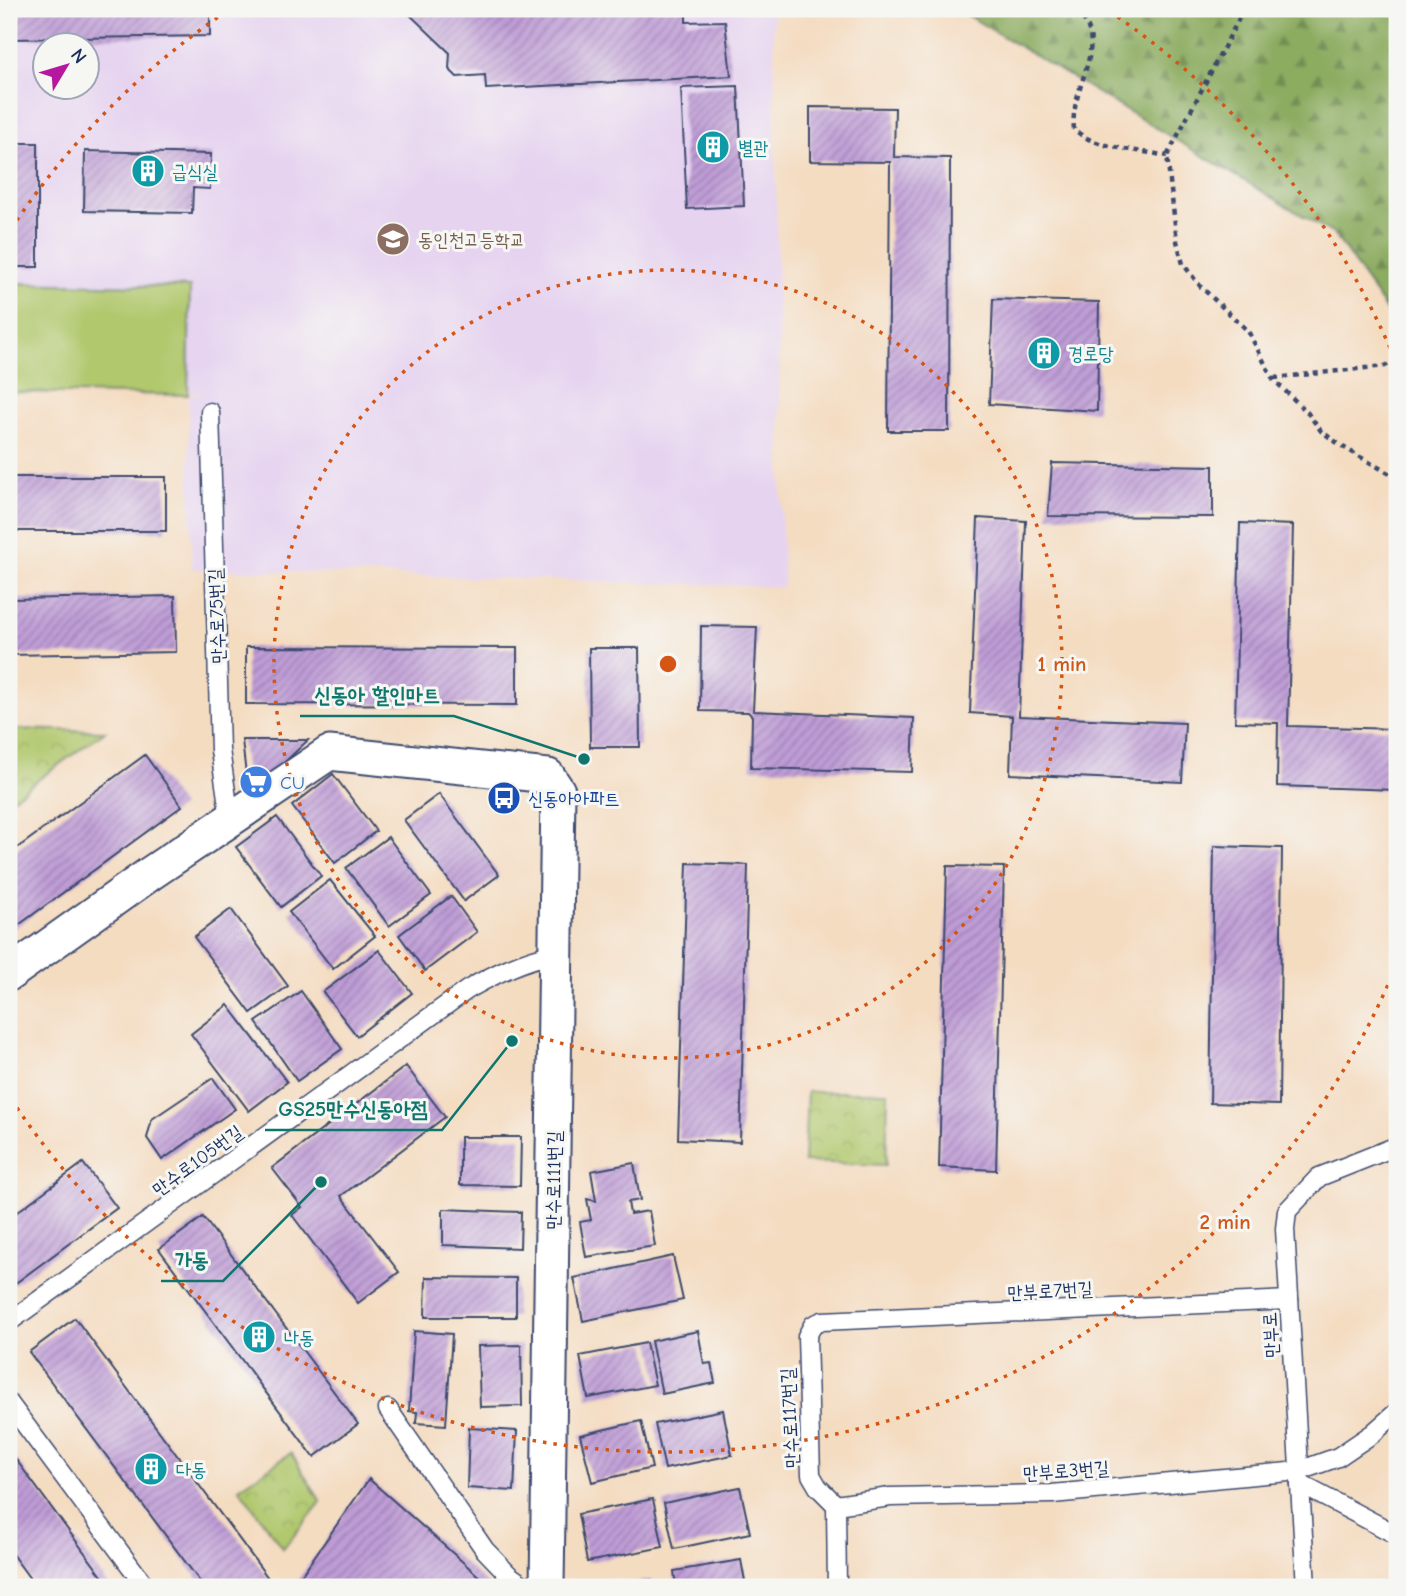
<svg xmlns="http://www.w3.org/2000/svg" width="1406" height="1596" font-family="'Comic Neue','Poor Story',sans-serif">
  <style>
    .built { fill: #e6d3f0; fill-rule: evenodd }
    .forest { fill: url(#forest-firs); stroke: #546e5f; stroke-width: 2 }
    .park { fill: url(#park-crowns); stroke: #667c66; stroke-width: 2 }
    .garden { fill: #b1c86d; stroke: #667c66; stroke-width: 2 }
    .building { fill: url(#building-hatch) }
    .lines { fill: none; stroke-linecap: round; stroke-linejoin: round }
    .lane-casing { stroke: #3c496d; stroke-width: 21 }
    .street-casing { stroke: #3c496d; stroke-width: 37 }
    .path { stroke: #3c496d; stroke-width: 4.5; stroke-dasharray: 5 5; stroke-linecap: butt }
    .lane { stroke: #fff; stroke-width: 18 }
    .street { stroke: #fff; stroke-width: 33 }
    .ring { fill: none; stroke: #d45514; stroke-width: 3.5; stroke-dasharray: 3.5 7 }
    .labels { text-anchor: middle; stroke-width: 6; stroke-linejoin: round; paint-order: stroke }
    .culture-label { font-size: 19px; fill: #0d838f; stroke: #f6f6f2; text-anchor: start }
    .education-label { font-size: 19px; fill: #785e54; stroke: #f6f6f2; text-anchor: start }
    .street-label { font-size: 19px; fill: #1b2f5e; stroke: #f6f6f2 }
    .shop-label { font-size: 19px; fill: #366cbe; stroke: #f6f6f2; text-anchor: start }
    .transit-label { font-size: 19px; fill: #164399; stroke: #f6f6f2; text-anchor: start }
    .centre { fill: #d45514; stroke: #f6f6f2; stroke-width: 3.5 }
    .ring-label { font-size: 21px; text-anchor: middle; font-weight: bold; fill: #d45514; stroke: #f6f6f2; stroke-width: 6; stroke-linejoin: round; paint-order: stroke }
    .leader { fill: none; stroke: #0f766e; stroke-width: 2.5 }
    .callout-dot { fill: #0f766e; stroke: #f6f6f2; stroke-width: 2.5 }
    .callout-label { font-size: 21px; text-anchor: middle; font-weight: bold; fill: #0f766e; stroke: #f6f6f2; stroke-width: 6; stroke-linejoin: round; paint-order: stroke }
  </style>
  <defs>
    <pattern id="forest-firs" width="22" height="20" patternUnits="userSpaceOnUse" patternTransform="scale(1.75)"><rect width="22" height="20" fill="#8cac60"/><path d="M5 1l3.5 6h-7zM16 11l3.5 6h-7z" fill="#728c52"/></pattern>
    <pattern id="park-crowns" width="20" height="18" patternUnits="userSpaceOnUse" patternTransform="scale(1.75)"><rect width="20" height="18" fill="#b1c86d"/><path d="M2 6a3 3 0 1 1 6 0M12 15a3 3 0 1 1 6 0" fill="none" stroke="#98ac61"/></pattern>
    <pattern id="building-hatch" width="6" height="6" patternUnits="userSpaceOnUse" patternTransform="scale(1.75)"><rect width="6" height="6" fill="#bf9cd6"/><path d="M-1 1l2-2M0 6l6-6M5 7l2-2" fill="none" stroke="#9a80b1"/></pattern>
  </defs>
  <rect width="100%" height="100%" fill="#f6f6f2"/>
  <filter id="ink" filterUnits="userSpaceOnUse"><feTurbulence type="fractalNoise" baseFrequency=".0143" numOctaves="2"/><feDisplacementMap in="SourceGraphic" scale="14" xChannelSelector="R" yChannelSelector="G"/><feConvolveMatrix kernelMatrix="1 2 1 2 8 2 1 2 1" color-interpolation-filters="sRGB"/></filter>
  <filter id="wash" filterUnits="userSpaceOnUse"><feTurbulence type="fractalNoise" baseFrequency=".00686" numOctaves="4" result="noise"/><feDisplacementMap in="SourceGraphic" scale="28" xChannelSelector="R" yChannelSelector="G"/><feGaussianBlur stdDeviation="1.57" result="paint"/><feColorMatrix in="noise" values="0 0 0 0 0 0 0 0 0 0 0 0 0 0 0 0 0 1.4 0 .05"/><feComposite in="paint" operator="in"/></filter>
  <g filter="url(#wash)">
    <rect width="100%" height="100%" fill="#f4dcc1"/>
    <path class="built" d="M9 9H773L783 587 192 569 188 395 205 392 9 391ZM46 46H88V88H46Z"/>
    <path class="forest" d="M957 9H1397V326L1335 235Z"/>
    <g class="park">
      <path d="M9 729 105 731 9 801Z"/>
      <path d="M807 1092H888L886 1165 804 1162Z"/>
      <path d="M291 1453 321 1502 283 1549 239 1488Z"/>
    </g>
    <path class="garden" d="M9 283 190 287 188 395 9 392Z"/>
    <g id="blocks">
      <g class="building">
        <path d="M9 9H210V36L9 39Z"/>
        <path d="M404 9H686V22L725 21 731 76 486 89 485 75 457 77 449 69 450 53Z"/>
        <path d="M738 86 744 206 687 209 681 88Z"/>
        <path d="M810 107 895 108 894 157 950 158 949 431H888L890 162 810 161Z"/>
        <rect x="9" y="143" width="29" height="124"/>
        <path d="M85 151 211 154 210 189 193 188 192 213 84 211Z"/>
        <path d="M993 299 1099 302 1097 411 989 404Z"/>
        <path d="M1052 463 1213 466V517L1048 516Z"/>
        <rect x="9" y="477" width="157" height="54"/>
        <path d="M978 518 1026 521 1019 716 1185 723 1182 782 1010 774 1012 716 970 713Z"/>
        <path d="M1240 523 1293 525 1288 726 1397 729V790L1277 786 1278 723 1235 722Z"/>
        <path d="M175 596 176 652 9 655V599Z"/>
        <path d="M701 626 757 627 753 711 914 718 912 772 751 768 752 716 748 712 700 711Z"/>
        <path d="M246 647 517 648V705L246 704Z"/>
        <path d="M589 648H639L640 747H590Z"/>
        <path d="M242 740H308L271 775H246Z"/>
        <path d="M145 755 182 806 9 932V854Z"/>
        <path d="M333 774 376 831 335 863 292 806Z"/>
        <path d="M439 794 499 875 464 901 404 820Z"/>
        <path d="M277 817 321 876 281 907 236 847Z"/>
        <path d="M388 837 431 895 389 926 346 868Z"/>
        <path d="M1214 846 1282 848 1279 1105 1210 1103Z"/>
        <path d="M687 863 748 865 740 1142 678 1139Z"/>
        <path d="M947 866 1004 867 996 1170 939 1167Z"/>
        <path d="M330 880 375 936 333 969 289 912Z"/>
        <path d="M451 896 477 932 425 971 399 935Z"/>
        <path d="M231 909 288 986 251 1013 194 937Z"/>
        <path d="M379 950 412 993 357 1036 323 992Z"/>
        <path d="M301 991 342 1049 297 1081 256 1022Z"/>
        <path d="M228 1005 287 1082 249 1111 191 1034Z"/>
        <path d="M406 1066 445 1117 341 1196 399 1272 358 1303 292 1215 302 1207 272 1168Z"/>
        <path d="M213 1078 235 1109 162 1160 147 1138 152 1119Z"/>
        <path d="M460 1137H521L520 1186 460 1185Z"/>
        <path d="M83 1163 117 1208 9 1288V1218Z"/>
        <path d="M634 1163 640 1200 628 1202 630 1214 649 1211 655 1246 586 1257 580 1222 591 1220 587 1199 596 1201 591 1171Z"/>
        <path d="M443 1209 521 1212 520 1248 443 1245Z"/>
        <path d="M203 1217 358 1424 314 1457 159 1249Z"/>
        <path d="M673 1256 683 1300 583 1321 574 1278Z"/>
        <path d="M426 1277 516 1278V1317H425Z"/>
        <path d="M75 1318 274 1586 204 1587 29 1352Z"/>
        <path d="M414 1331 452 1334 446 1425 416 1423 417 1412 409 1411Z"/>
        <path d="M698 1331 704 1364 711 1363 715 1383 662 1394 651 1341Z"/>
        <path d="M646 1343 655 1385 588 1398 580 1356Z"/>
        <path d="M521 1345 522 1406 480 1407 478 1346Z"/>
        <path d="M723 1410 732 1455 665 1469 655 1424Z"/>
        <path d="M641 1421 652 1468 592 1482 580 1435Z"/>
        <path d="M469 1428 517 1431 514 1491 467 1488Z"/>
        <path d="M9 1450 110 1587H36L9 1550Z"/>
        <path d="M369 1479 491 1587H293Z"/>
        <path d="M740 1487 750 1533 674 1549 664 1503Z"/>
        <path d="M653 1499 663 1547 587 1562 578 1514Z"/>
        <path d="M741 1560 746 1587H676L674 1571Z"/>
        <path d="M651 1580 652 1587H611V1586Z"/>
      </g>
    </g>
  </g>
  <g filter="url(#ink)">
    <use href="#blocks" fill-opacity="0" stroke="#3c496d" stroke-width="2"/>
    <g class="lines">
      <defs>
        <g id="lane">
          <path d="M210 412 220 750 230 819"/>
          <path d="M9 1322 467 990C496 973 523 960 556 953"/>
          <path d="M9 1403 146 1587"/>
          <path d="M388 1409 485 1550 509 1575 526 1587"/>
          <path d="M1300 1484 1397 1535"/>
          <path d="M836 1505 890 1497 1052 1494 1299 1471 1338 1457 1372 1434 1397 1412"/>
          <path d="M837 1587 836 1505 818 1487 811 1475 807 1336 813 1325 822 1321 1289 1300"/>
          <path d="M1306 1587 1285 1229 1287 1211 1319 1177 1397 1146"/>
        </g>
        <path id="street" d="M9 974 151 873 329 753 548 776 558 791 547 1587"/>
      </defs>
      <use href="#lane" class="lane-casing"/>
      <use href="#street" class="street-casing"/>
      <g class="path">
        <path d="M1078 9C1082 17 1088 25 1090 34 1095 64 1070 97 1074 129 1093 149 1141 150 1167 156"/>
        <path d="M1244 9 1167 156 1177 241 1183 264 1201 287 1248 331 1273 379 1307 412 1321 431 1343 447 1397 478"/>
        <path d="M1274 378 1385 366 1397 360"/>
      </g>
      <use href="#lane" class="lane"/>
      <use href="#street" class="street"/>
    </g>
  </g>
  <g class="ring">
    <circle cx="668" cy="664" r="394"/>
    <path d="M1396 966A788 788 0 0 1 11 1099M11 229A788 788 0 0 1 227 11M1109 11A788 788 0 0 1 1396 362"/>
  </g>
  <defs>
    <symbol id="building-disc" viewBox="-11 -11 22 22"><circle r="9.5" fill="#0f9aa8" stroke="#f6f6f2"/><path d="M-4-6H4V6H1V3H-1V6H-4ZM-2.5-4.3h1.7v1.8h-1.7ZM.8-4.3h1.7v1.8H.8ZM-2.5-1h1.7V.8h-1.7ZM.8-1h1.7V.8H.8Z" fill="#fff"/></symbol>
    <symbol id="school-disc" viewBox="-11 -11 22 22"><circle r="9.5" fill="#8d6e63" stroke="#f6f6f2"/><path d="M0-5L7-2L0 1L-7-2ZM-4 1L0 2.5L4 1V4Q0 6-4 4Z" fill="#fff"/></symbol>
    <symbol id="supermarket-disc" viewBox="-11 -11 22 22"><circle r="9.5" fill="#3f7fe0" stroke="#f6f6f2"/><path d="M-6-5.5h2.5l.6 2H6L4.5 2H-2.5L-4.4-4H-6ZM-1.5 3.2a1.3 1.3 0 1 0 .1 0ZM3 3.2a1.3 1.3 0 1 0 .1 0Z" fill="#fff"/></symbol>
    <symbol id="bus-disc" viewBox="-11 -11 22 22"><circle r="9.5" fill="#1a4fb4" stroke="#f6f6f2"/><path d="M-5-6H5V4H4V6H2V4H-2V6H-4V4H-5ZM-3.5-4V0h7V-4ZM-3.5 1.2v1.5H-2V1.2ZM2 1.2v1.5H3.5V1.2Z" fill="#fff"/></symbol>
  </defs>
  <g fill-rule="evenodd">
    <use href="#building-disc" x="694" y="128" width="38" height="38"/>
    <use href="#building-disc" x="129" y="152" width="38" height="38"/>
    <use href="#school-disc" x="374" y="220" width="38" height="38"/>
    <use href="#building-disc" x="1025" y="334" width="38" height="38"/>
    <use href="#supermarket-disc" x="237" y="763" width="38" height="38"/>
    <use href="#bus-disc" x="485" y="779" width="38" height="38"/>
    <use href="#building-disc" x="240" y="1318" width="38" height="38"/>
    <use href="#building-disc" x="132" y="1450" width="38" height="38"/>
  </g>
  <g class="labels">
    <g class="culture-label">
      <text x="738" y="154">별관</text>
      <text x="172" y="178">급식실</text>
      <text x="1068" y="360">경로당</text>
      <text x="284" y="1344">나동</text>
      <text x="176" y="1476">다동</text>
    </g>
    <g class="education-label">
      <text x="418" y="246">동인천고등학교</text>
    </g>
    <g class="street-label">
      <text transform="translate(216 616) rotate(-92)" y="7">만수로75번길</text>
      <text transform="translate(197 1160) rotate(-36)" y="7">만수로105번길</text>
      <text transform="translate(553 1180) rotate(-89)" y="7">만수로111번길</text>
      <text transform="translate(1050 1290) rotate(-3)" y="7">만부로7번길</text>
      <text transform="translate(1270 1335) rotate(-93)" y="7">만부로</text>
      <text transform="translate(789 1418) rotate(-93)" y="7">만수로117번길</text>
      <text transform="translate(1066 1470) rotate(-4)" y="7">만부로3번길</text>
    </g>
    <g class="shop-label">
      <text x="280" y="789">CU</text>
    </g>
    <g class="transit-label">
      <text x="528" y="805">신동아아파트</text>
    </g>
  </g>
  <circle cx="668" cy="664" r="10" class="centre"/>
  <g class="ring-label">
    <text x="1062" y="671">1 min</text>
    <text x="1225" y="1229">2 min</text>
  </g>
  <path class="leader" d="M584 759L454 716H300M512 1041L442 1130H265M321 1182L223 1281H161"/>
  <g class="callout-dot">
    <circle cx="584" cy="759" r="7"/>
    <circle cx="512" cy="1041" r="7"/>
    <circle cx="321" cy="1182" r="7"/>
  </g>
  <g class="callout-label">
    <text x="377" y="702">신동아 할인마트</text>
    <text x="353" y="1116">GS25만수신동아점</text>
    <text x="192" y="1267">가동</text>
  </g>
  <rect width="1406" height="1596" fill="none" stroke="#f6f6f2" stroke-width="35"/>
  <g transform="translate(66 66) rotate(52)"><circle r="33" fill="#f6f6f2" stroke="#9ea6b7" stroke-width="2"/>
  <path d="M0-5L12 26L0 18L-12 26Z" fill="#b5179e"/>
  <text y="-10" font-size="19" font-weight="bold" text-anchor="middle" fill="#1b2f5e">N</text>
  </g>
</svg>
